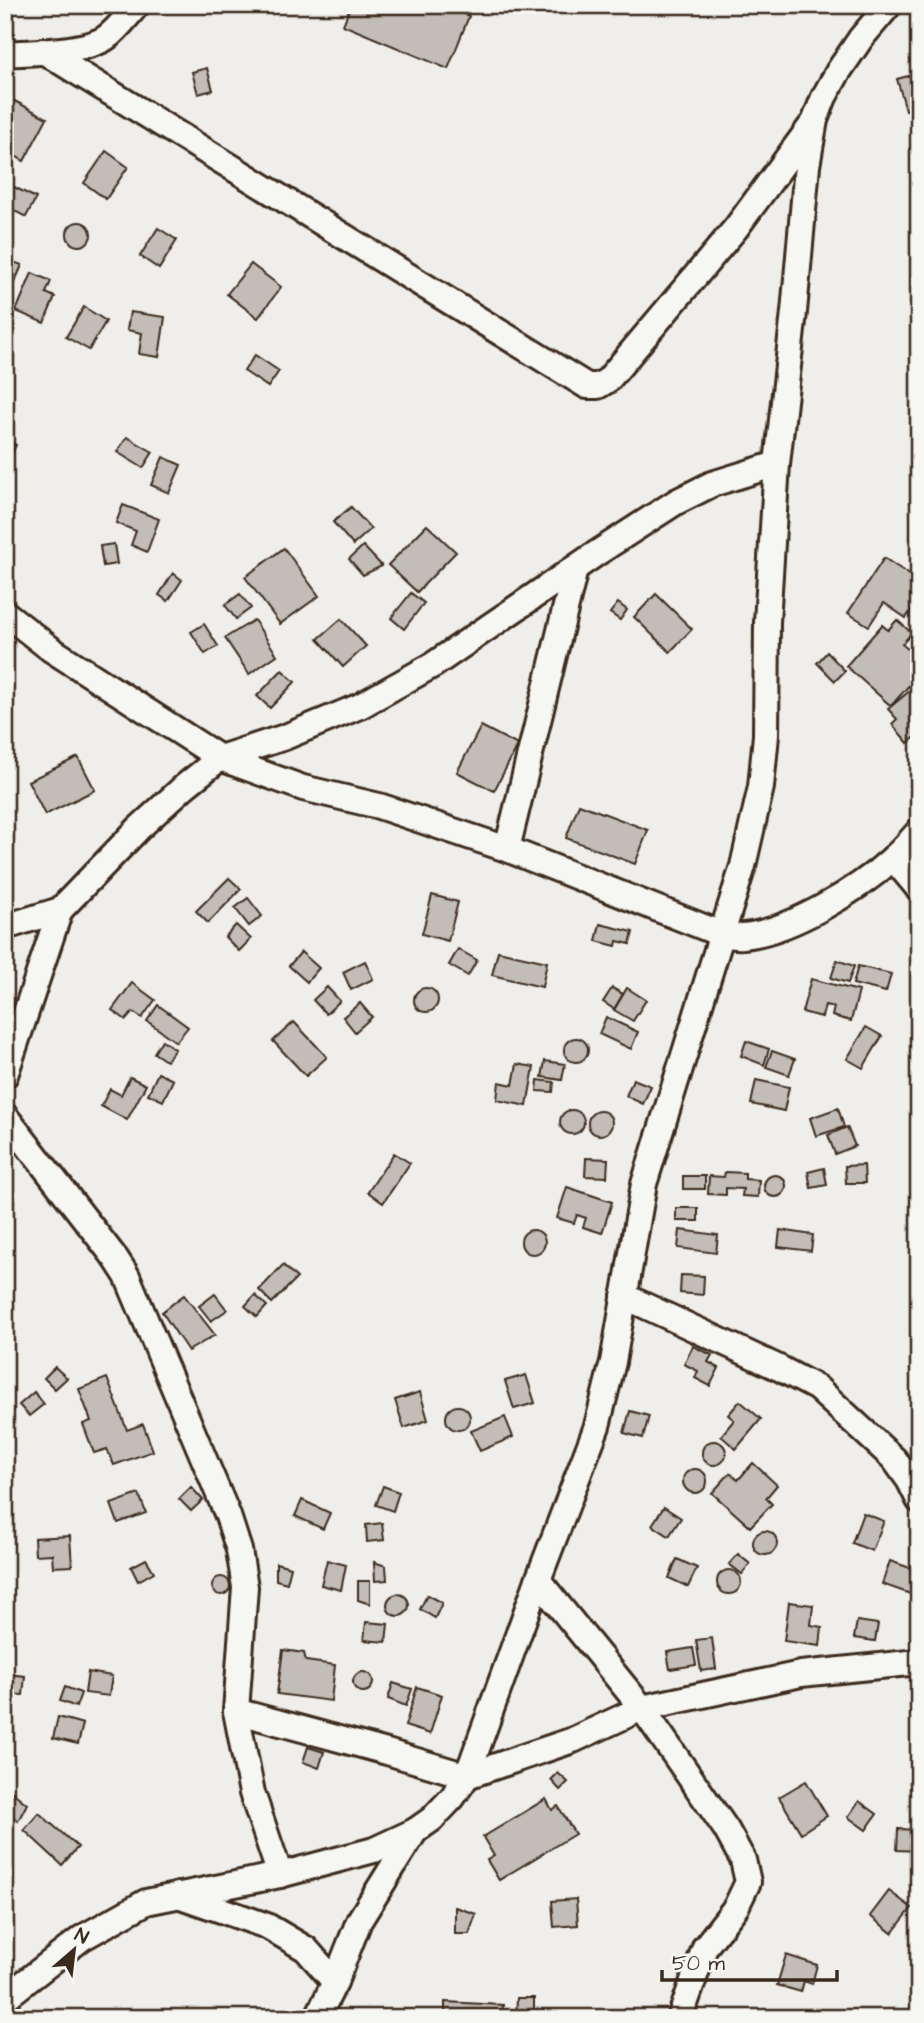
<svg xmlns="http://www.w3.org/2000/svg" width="924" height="2023" font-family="'Architects Daughter',sans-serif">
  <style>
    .building { fill: #c2bdb7; stroke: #3b2a1e; stroke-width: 2 }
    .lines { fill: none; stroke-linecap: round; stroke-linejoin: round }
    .minor-casing { stroke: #3b2a1e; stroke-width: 30 }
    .minor { stroke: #f6f6f2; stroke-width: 24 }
  </style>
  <rect width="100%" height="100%" fill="#efeeea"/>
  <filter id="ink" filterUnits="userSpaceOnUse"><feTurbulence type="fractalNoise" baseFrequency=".0143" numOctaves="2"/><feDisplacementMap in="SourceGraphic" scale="14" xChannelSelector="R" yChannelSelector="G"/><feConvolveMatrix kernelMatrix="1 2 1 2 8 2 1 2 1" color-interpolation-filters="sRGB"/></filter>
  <g filter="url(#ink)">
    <g class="building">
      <path d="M351 5H443L469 16 448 69 343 25Z"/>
      <path d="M207 68 213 90 198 94 192 72Z"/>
      <path d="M919 73V106L906 110 897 79Z"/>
      <path d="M5 96 47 118 24 161 5 150Z"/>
      <path d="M106 151 128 167 106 199 84 183Z"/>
      <path d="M10 185 36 198 26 217 5 206V194Z"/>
      <circle cx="79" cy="234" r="12"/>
      <path d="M158 228 177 240 159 269 140 256Z"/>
      <path d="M5 259 22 265 14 284 5 281Z"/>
      <path d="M251 264 281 287 258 318 227 294Z"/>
      <path d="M32 273 51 281 46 293 55 297 44 323 16 311Z"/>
      <path d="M84 307 106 321 89 350 66 337Z"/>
      <path d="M130 312 165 317 159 357 139 354 142 333 127 330Z"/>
      <path d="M255 355 279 371 268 387 244 371Z"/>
      <path d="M127 437 153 452 143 468 117 452Z"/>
      <path d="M5 440 16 445 7 463 5 462Z"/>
      <path d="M163 457 181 465 169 493 151 485Z"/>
      <path d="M123 505 159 519 147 552 131 545 136 531 116 523Z"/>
      <path d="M351 507 371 529 353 545 333 522Z"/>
      <path d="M427 525 456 552 417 592 388 565Z"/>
      <path d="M114 544 117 564 103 566 100 546Z"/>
      <path d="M363 546 382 566 363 575 349 559Z"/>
      <path d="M284 548 319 596 280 624 245 577Z"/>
      <path d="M884 558 919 581V586L913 596 919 599 906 618 884 603 869 626 848 613Z"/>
      <path d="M173 573 182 580 168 601 159 595Z"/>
      <path d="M411 593 424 603 404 629 391 618Z"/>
      <path d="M240 594 251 608 236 619 225 605Z"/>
      <path d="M656 594 692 629 670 652 634 617Z"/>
      <path d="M618 603 627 610 620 620 610 613Z"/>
      <path d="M341 619 366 646 343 667 318 639Z"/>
      <path d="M254 620 277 655 249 674 225 638Z"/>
      <path d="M897 620 912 633 902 644 919 659V674L891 706 846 666 882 625 888 630Z"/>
      <path d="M204 624 218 646 205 654 191 632Z"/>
      <path d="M827 652 845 671 835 681 817 663Z"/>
      <path d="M282 670 295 682 270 708 257 696Z"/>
      <path d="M919 683V734L908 743 892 724 897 719 888 709Z"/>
      <path d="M481 726 518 745 494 791 457 772Z"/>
      <path d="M78 757 95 790 45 815 28 781Z"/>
      <path d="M579 804 648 830 635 864 566 838Z"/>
      <path d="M229 878 241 889 208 923 196 911Z"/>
      <path d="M432 895 458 902 448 941 422 934Z"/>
      <path d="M248 898 262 916 249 926 235 908Z"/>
      <path d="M600 924 633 932 630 944 617 941 616 946 596 941Z"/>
      <path d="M236 925 251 939 239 951 225 937Z"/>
      <path d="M458 949 477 960 468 976 449 965Z"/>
      <path d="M498 951 547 962 542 987 492 975Z"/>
      <path d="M301 952 319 968 307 982 289 966Z"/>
      <path d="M837 960 854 966 848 983 831 978Z"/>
      <path d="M365 961 373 979 351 990 343 972Z"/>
      <path d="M858 966 891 974 886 992 853 984Z"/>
      <path d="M811 979 859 991 851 1021 832 1016 834 1007 825 1005 822 1017 802 1012Z"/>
      <path d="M132 983 155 1000 142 1018 133 1012 126 1020 112 1010Z"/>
      <path d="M327 987 340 1001 326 1014 313 1000Z"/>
      <path d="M612 988 623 994 614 1009 603 1002Z"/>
      <path d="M627 988 646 1000 633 1021 614 1010Z"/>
      <circle cx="426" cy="1000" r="12"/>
      <path d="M360 1003 372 1017 355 1032 343 1017Z"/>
      <path d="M158 1005 188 1027 176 1042 147 1021Z"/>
      <path d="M606 1017 638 1032 631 1049 599 1034Z"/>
      <path d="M294 1022 327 1057 306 1076 273 1041Z"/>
      <path d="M866 1027 882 1036 863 1068 847 1059Z"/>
      <circle cx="576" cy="1050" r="12"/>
      <path d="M162 1040 175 1049 166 1061 154 1053Z"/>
      <path d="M746 1041 769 1049 764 1065 741 1056Z"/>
      <path d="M772 1051 795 1059 789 1075 766 1067Z"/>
      <path d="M545 1061 565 1064 562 1080 542 1077Z"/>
      <path d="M517 1064 534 1067 527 1106 497 1100 499 1082 513 1085Z"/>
      <path d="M158 1073 173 1080 163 1101 148 1094Z"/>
      <path d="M130 1077 146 1085 127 1120 101 1106 110 1089 121 1095Z"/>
      <path d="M633 1079 651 1086 643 1104 626 1096Z"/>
      <path d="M538 1080 554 1082 553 1092 537 1091Z"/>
      <path d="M756 1080 789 1087 784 1111 751 1104Z"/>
      <path d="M838 1108 844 1127 816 1136 810 1118Z"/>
      <circle cx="572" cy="1122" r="12"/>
      <circle cx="600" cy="1123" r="12"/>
      <path d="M847 1127 855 1146 835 1154 828 1135Z"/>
      <path d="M394 1153 410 1163 383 1203 368 1192Z"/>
      <path d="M586 1158 608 1159 607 1177 585 1176Z"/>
      <path d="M864 1165 865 1183H846L845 1166Z"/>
      <path d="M824 1168 827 1185 811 1188 808 1172Z"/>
      <path d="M725 1172 745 1173V1179L759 1180 758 1197 742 1196 743 1189 726 1188V1195L708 1194 709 1176 724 1177Z"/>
      <circle cx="775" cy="1186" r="11"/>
      <rect x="683" y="1176" width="22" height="13"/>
      <path d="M567 1187 612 1202 602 1233 583 1227 586 1218 577 1215 574 1223 557 1218Z"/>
      <rect x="676" y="1208" width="22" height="13"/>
      <path d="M680 1230 718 1235 716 1253 678 1248Z"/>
      <path d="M780 1230 813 1235 811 1251 778 1247Z"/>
      <circle cx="533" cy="1242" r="12"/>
      <path d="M283 1265 297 1278 272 1303 259 1290Z"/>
      <path d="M681 1275 704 1276 703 1295 680 1293Z"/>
      <path d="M215 1294 227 1310 211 1321 199 1306Z"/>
      <path d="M184 1295 215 1335 188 1351 162 1312Z"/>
      <path d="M255 1295 267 1306 257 1317 245 1306Z"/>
      <path d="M693 1346 712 1355 708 1362 719 1368 710 1386 695 1378 698 1371 684 1364Z"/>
      <path d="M55 1367 67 1378 55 1389 44 1378Z"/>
      <path d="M526 1375 535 1403 514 1409 505 1381Z"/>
      <path d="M107 1378 127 1430 143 1424 153 1451 114 1465 107 1449 94 1453 83 1424 91 1421 79 1389Z"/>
      <path d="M34 1392 44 1404 29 1416 19 1405Z"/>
      <path d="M420 1392 428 1420 404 1428 395 1400Z"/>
      <path d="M740 1401 761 1419 736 1449 721 1436 734 1420 728 1415Z"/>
      <circle cx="458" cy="1418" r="12"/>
      <path d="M630 1411 649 1416 643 1438 624 1433Z"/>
      <path d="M505 1417 513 1437 480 1451 471 1431Z"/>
      <circle cx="714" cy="1453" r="12"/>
      <path d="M753 1463 777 1485 766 1498 772 1504 750 1527 712 1493 730 1473 738 1480Z"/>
      <circle cx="695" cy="1481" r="12"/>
      <path d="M383 1486 399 1492 393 1511 376 1505Z"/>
      <path d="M191 1487 203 1500 191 1511 179 1499Z"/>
      <path d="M139 1494 146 1513 118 1523 111 1504Z"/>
      <path d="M302 1500 330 1513 323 1529 295 1516Z"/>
      <path d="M664 1507 681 1518 669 1536 652 1525Z"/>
      <path d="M863 1513 884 1521 872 1551 852 1543Z"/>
      <path d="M382 1523 384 1540 367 1542 366 1525Z"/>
      <circle cx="765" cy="1543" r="12"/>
      <path d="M70 1536 72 1566 53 1567 52 1554 35 1555 34 1538Z"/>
      <path d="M738 1554 750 1564 742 1574 729 1564Z"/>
      <path d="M146 1559 154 1572 138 1581 131 1567Z"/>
      <path d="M677 1559 697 1568 688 1587 669 1578Z"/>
      <path d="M327 1560 346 1565 341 1590 321 1585Z"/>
      <path d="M890 1561 919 1571V1597L882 1584Z"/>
      <path d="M374 1562 386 1566 387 1580 375 1581Z"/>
      <path d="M276 1563 291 1567 287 1583 276 1580Z"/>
      <circle cx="729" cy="1582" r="12"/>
      <circle cx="221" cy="1586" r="9"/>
      <path d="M358 1581H370V1604L358 1600Z"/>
      <circle cx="398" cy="1605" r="11"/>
      <path d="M427 1595 442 1603 435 1618 420 1609Z"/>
      <path d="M789 1602 813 1605 811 1625 822 1627 820 1646 784 1641Z"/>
      <path d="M857 1621 878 1624 875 1641 854 1638Z"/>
      <path d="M366 1622 388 1624 386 1642 364 1640Z"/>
      <path d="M712 1638 716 1669 701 1671 696 1640Z"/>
      <path d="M693 1648 696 1665 670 1669 667 1652Z"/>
      <path d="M283 1650 304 1653 306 1661 335 1665 331 1701 277 1694Z"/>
      <path d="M88 1672 112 1676 109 1696 85 1693Z"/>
      <circle cx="363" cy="1682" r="10"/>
      <path d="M7 1674 25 1676 23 1695 6 1694Z"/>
      <path d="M393 1683 412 1689 406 1706 388 1699Z"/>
      <path d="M65 1687 81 1693 76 1707 60 1701Z"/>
      <path d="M417 1687 442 1695 430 1734 405 1726Z"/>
      <path d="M58 1717 83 1724 78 1744 53 1738Z"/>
      <path d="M308 1747 324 1752 319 1768 303 1762Z"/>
      <path d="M558 1773 568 1782 560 1790 551 1780Z"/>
      <path d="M806 1781 827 1816 801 1833 779 1797Z"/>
      <path d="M5 1786 27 1804 18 1821 5 1810Z"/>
      <path d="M546 1799 552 1810 558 1806 575 1834 499 1880 487 1860 494 1856 483 1837Z"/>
      <path d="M859 1801 877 1814 866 1830 848 1817Z"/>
      <path d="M39 1813 78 1847 62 1865 24 1830Z"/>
      <path d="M898 1829 919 1830V1851L897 1850Z"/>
      <path d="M889 1891 912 1908 892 1933 870 1916Z"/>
      <path d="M576 1899 578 1925 554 1927 552 1901Z"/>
      <path d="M455 1907 476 1914 469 1934H455Z"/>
      <path d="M786 1955 817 1965 812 1984 804 1981 801 1992 777 1985Z"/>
      <path d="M517 1998H534V2018H516Z"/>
      <path d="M445 2002 503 2005 502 2018H445Z"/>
    </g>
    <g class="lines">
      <defs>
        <g id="minor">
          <path d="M43 51 587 386H598L608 380 736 228 811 126"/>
          <path d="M5 54C30 52 87 52 107 37 118 29 128 15 137 5"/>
          <path d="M5 613 52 650 220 758 303 788 379 806 507 849 721 934C728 935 736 937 743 936 789 932 858 890 892 859 902 851 910 841 919 831"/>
          <path d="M507 849 575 569"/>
          <path d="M893 858 919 889"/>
          <path d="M5 927 60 910 139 828 185 786 220 758 285 737 360 706 433 665 594 555 676 502 712 484 777 464"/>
          <path d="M5 1075 60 910"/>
          <path d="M5 1116 116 1259 127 1276 228 1516 239 1550 245 1587 236 1711 252 1793 280 1875"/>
          <path d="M624 1296 779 1368 817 1388 894 1459 909 1480 919 1500"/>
          <path d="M538 1580 642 1708 726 1829 743 1860 748 1882 736 1907 705 1947 680 2018"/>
          <path d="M236 1711 387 1752 467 1776 573 1740 642 1708 801 1674 919 1662"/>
          <path d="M178 1895 267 1926 306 1949 335 1982"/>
          <path d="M5 1998 82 1938 146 1902 280 1875 374 1850 415 1831 432 1819 452 1798 467 1776 538 1580 597 1426 613 1362 644 1184 743 866 761 787 766 735 767 622 777 464 794 312 807 166 815 120 824 97 838 72 861 38 889 5"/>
          <path d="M317 2018 335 1982 359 1921 415 1831"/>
        </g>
      </defs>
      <use href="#minor" class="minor-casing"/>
      <use href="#minor" class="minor"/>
    </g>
  </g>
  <rect width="924" height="2023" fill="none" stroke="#f6f6f2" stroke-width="28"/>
  <rect x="14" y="14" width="896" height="1995" fill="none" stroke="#3b2a1e" stroke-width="2.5" filter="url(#ink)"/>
  <g transform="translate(74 1950) rotate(28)" stroke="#f6f6f2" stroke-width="5" paint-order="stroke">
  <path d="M0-5L12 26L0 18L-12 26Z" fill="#3b2a1e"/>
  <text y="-10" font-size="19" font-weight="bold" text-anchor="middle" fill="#3b2a1e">N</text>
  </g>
  <path d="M662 1970v10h175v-10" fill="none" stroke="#3b2a1e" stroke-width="3.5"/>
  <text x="672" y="1970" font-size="21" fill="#3b2a1e" stroke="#f6f6f2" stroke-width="5" paint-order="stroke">50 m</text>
</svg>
